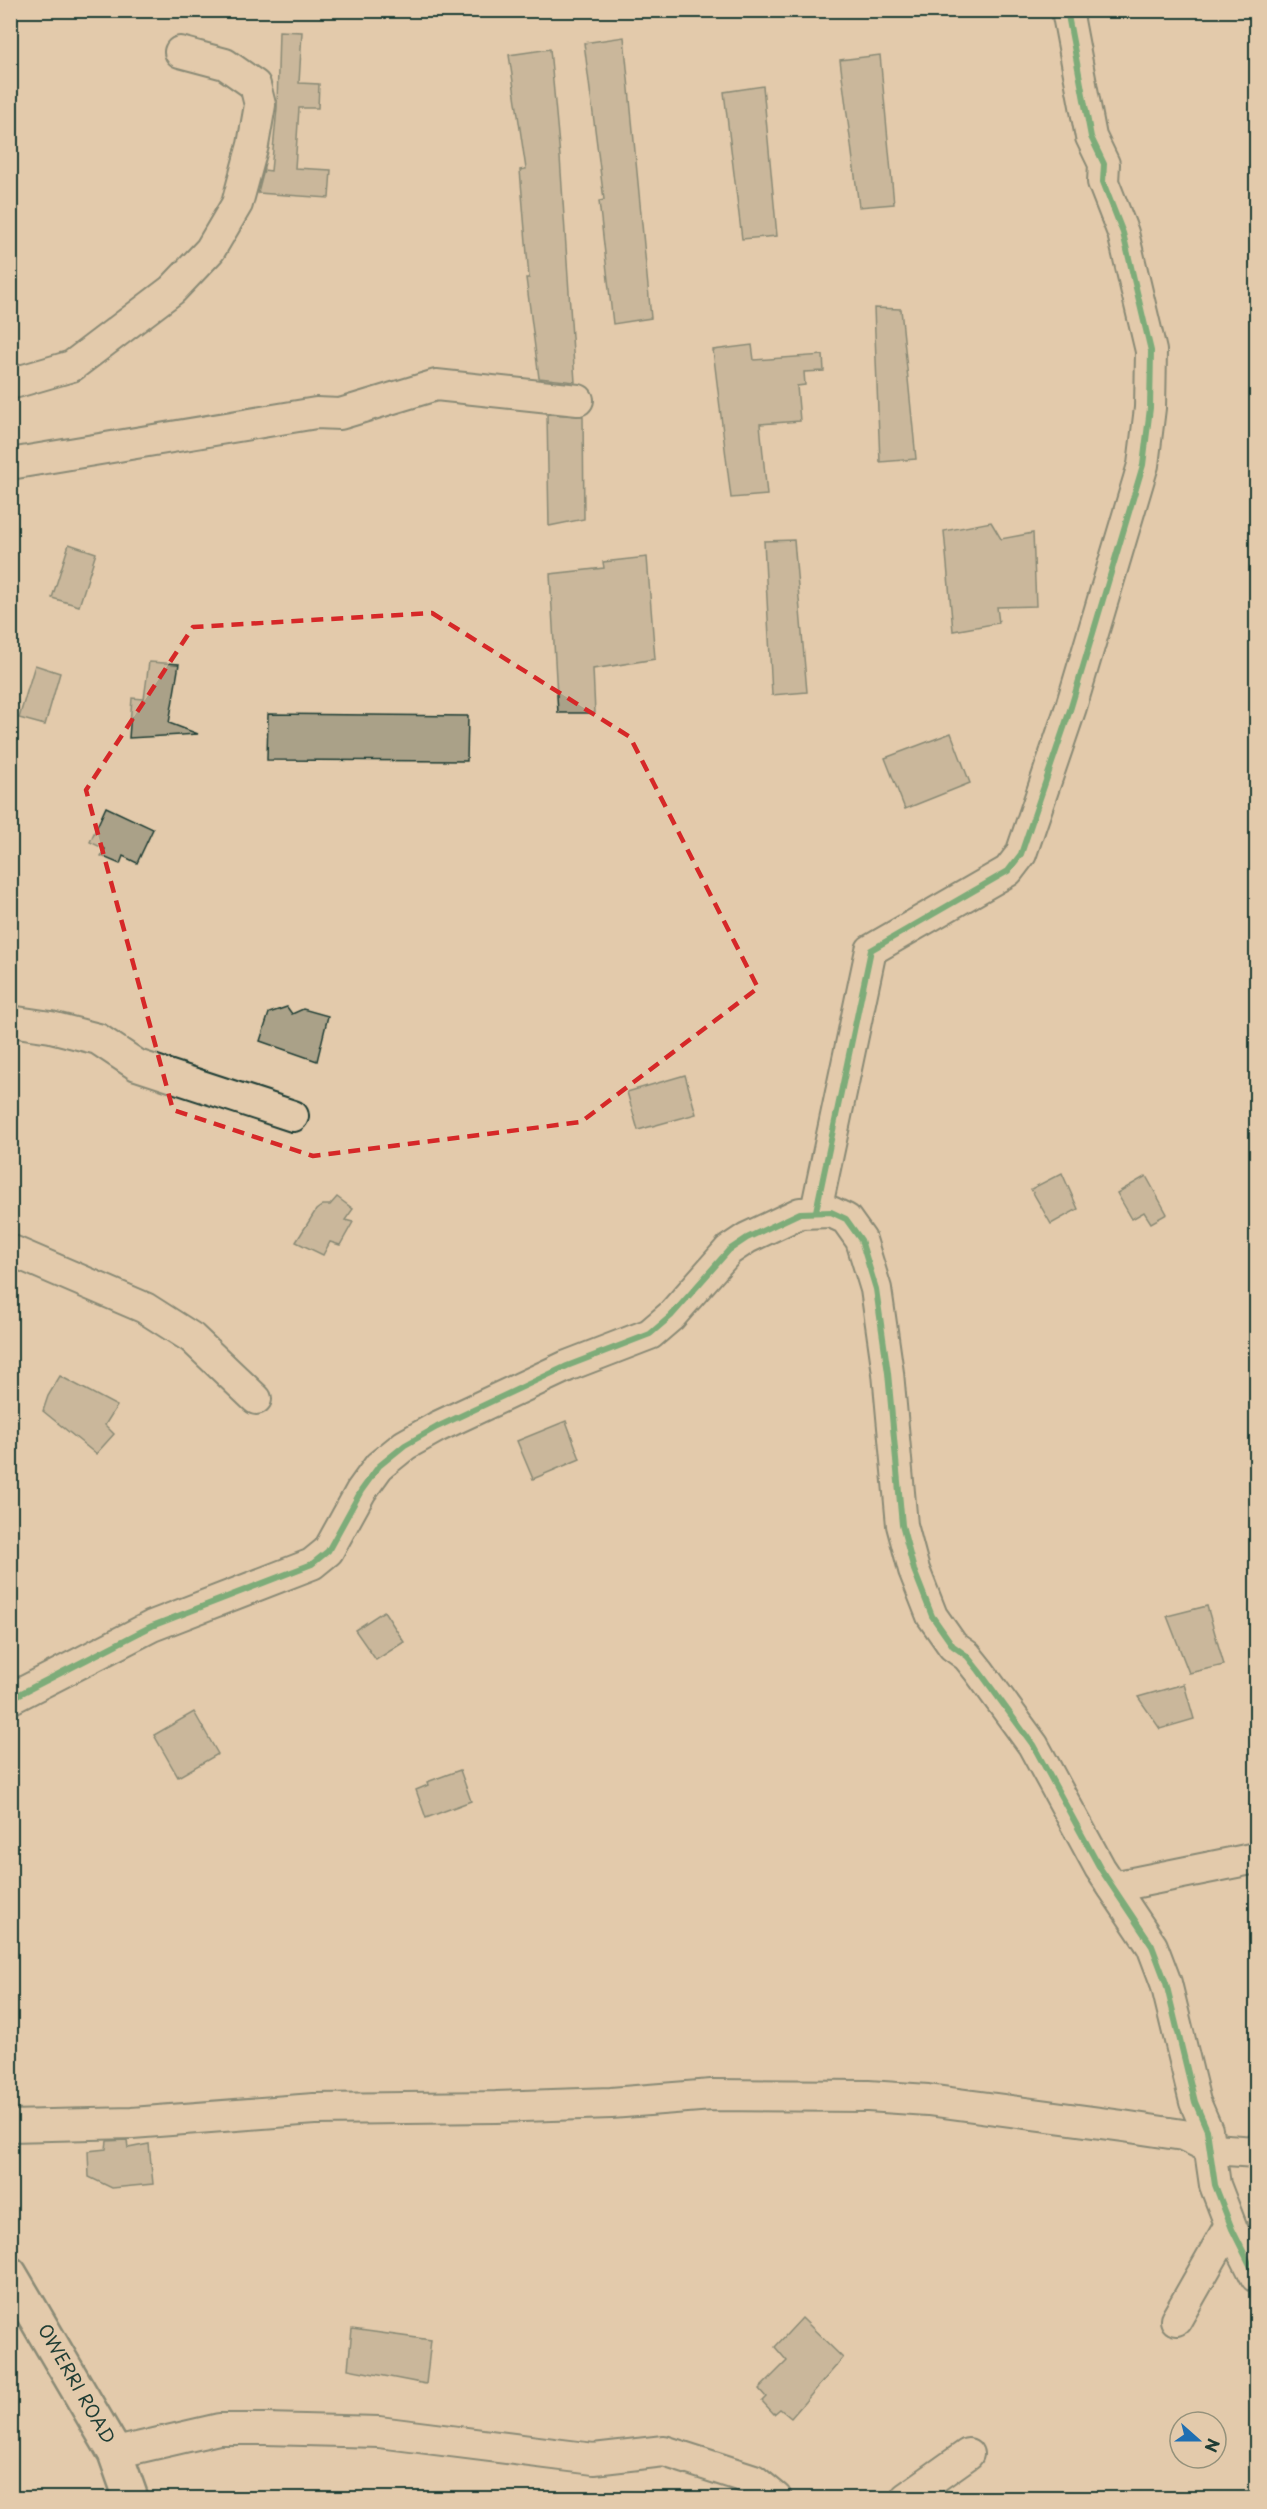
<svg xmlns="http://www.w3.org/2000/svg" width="1267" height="2509" font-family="'Playpen Sans',sans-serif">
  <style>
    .building { fill: #aaa188; stroke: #1f3d34; stroke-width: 1.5 }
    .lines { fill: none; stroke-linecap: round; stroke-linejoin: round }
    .minor-casing { stroke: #1f3d34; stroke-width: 34 }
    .major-casing { stroke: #1f3d34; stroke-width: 38 }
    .minor { stroke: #e3caab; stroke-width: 30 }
    .major { stroke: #e3caab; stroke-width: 33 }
    .cycleway-casing { stroke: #e3caab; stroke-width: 10 }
    .cycleway { stroke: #00873e; stroke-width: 6 }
    .marked { fill: none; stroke: #d62828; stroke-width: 4.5; stroke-dasharray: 12 8; stroke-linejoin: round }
    .labels { text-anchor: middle; stroke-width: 5; stroke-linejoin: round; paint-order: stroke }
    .street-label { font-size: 18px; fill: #1f3d34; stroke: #e3caab }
  </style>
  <rect width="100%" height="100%" fill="#e3caab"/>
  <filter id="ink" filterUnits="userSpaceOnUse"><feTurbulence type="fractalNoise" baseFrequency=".0167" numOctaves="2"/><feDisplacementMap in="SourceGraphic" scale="12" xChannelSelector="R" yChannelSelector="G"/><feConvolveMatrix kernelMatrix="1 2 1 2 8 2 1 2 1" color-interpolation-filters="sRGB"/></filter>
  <g filter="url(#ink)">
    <g class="building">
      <path d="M279 31 302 32 299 83 319 84 318 108H299L295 168 331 170 329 198 258 193 264 170 271 171 277 108Z"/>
      <path d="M624 37 651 318 613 324 599 201 604 200 584 43Z"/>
      <path d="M550 49 560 157 575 382 539 378 526 278H529L520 170 526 169 509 55Z"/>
      <path d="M880 55 894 204 859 207 840 60Z"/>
      <path d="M763 86 777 236 742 239 724 92Z"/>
      <path d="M874 308 901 309 916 459 880 462Z"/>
      <path d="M752 345 754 360 823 355 824 371 804 372 805 385 797 386 800 421 760 424 767 495 731 498 713 350Z"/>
      <path d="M547 414 583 416 584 519 549 526Z"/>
      <path d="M991 522 1001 539 1033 533 1036 606 997 607 999 623 953 631 944 531Z"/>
      <path d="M794 540 807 692 772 695 764 541Z"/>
      <path d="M69 544 96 553 79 606 52 598Z"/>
      <path d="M647 557 655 659 593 669 595 713H558L550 574 604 568 603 562Z"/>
      <path d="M149 662 179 664 169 723 198 734 129 738 132 698 144 699Z"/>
      <path d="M35 665 60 673 45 725 19 718Z"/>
      <path d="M268 714 468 716 467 761 267 760Z"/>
      <path d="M951 733 970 783 905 809 885 758Z"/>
      <path d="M106 807 153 829 137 863 123 856 120 864 101 856 105 849 90 842Z"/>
      <path d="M287 1007 292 1014 303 1009 328 1016 317 1061 260 1041 269 1013Z"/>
      <path d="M685 1075 696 1114 638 1130 627 1092Z"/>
      <path d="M1062 1173 1078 1209 1051 1224 1031 1189Z"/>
      <path d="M1146 1176 1167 1214 1151 1223 1144 1212 1132 1219 1117 1193Z"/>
      <path d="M337 1197 353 1209 345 1220 353 1222 340 1245 330 1242 323 1255 296 1242 316 1210 323 1205H330Z"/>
      <path d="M60 1376 117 1406 105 1425 114 1434 96 1454 43 1411 48 1396Z"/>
      <path d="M566 1421 580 1459 533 1479 517 1441Z"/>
      <path d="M1207 1606 1224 1665 1189 1673 1167 1616Z"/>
      <path d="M384 1611 404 1642 376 1660 355 1630Z"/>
      <path d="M1184 1684 1194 1719 1160 1729 1138 1697Z"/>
      <path d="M194 1712 218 1754 178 1777 154 1735Z"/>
      <path d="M460 1770 471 1801 426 1818 416 1790 428 1785 427 1782Z"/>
      <path d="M127 2140 128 2148 149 2144 153 2184 112 2188 89 2177 88 2151 106 2149 107 2141Z"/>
      <path d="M802 2318 843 2358 791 2418 780 2409 774 2414 762 2401 766 2397 759 2389 787 2361 775 2347Z"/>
      <path d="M352 2329 431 2340 426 2384 348 2369Z"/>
    </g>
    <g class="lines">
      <defs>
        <g id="minor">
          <path d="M10 384 72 366 172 290 210 250 237 204 253 145 260 105 255 85 225 64 180 52"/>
          <path d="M10 464 316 413 340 414 436 385 578 400"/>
          <path d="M10 1021 51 1027 98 1039 137 1065 293 1116"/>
          <path d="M816 1211 871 950 1008 871 1021 854 1071 707 1143 465 1150 408 1151 351 1123 233 1103 182 1104 164 1091 137 1067 10"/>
          <path d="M10 1250 145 1308 192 1338 256 1399"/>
          <path d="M10 1699 152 1626 312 1564 328 1551 361 1491 379 1466 405 1445 437 1427 567 1366 650 1334 671 1316 729 1250 747 1238 800 1213 831 1212 846 1219 861 1240 876 1289 888 1373 902 1525 914 1570 932 1616 953 1646 967 1656 979 1671 1033 1745 1100 1868 1152 1946 1166 1983 1195 2102 1207 2130 1215 2185 1232 2229 1256 2277"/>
          <path d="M1113 1887 1256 1858"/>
          <path d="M10 2126 132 2123 314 2109 496 2107 611 2103 712 2095 868 2096 928 2100 1123 2126 1183 2135 1212 2149 1256 2152"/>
          <path d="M1176 2320 1230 2225"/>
          <path d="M115 2453 219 2429H266L379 2432 594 2459 664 2451 754 2480 776 2498"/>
          <path d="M906 2498 968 2454"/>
        </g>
        <path id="major" d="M10 2274 115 2453 131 2498"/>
      </defs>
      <use href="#minor" class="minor-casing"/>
      <use href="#major" class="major-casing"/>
      <use href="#minor" class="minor"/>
      <use href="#major" class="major"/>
      <defs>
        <g id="cycleway">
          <path d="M816 1211 871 950 1008 871 1021 854 1071 707 1143 465 1150 408 1151 351 1123 233 1103 182 1104 164 1091 137 1067 10"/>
          <path d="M10 1699 152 1626 312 1564 328 1551 361 1491 379 1466 405 1445 437 1427 567 1366 650 1334 671 1316 729 1250 747 1238 800 1213 831 1212 846 1219 861 1240 876 1289 888 1373 902 1525 914 1570 932 1616 953 1646 967 1656 979 1671 1033 1745 1100 1868 1152 1946 1166 1983 1195 2102 1207 2130 1215 2185 1232 2229 1256 2277"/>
        </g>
      </defs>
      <use href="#cycleway" class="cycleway-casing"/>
      <use href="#cycleway" class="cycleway"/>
    </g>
  </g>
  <path d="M0 0H1267V2509H0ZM432 613 630 737 758 988 581 1122 313 1156 173 1110 86 790 193 627Z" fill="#e3caab" fill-opacity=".55" fill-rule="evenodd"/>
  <path class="marked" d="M432 613 630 737 758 988 581 1122 313 1156 173 1110 86 790 193 627Z"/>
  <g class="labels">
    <g class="street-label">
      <text transform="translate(76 2384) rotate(60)" y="6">OWERRI ROAD</text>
    </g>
  </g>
  <rect width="1267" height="2509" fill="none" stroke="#e3caab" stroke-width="36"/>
  <rect x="18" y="18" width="1231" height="2473" fill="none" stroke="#1f3d34" stroke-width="2" filter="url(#ink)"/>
  <g transform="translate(1198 2440) rotate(111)"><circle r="28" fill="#e3caab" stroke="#95927b" stroke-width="1.5"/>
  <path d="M0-4.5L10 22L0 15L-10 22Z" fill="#1f6fb2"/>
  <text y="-9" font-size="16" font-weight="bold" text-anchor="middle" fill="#1f3d34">N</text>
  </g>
</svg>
